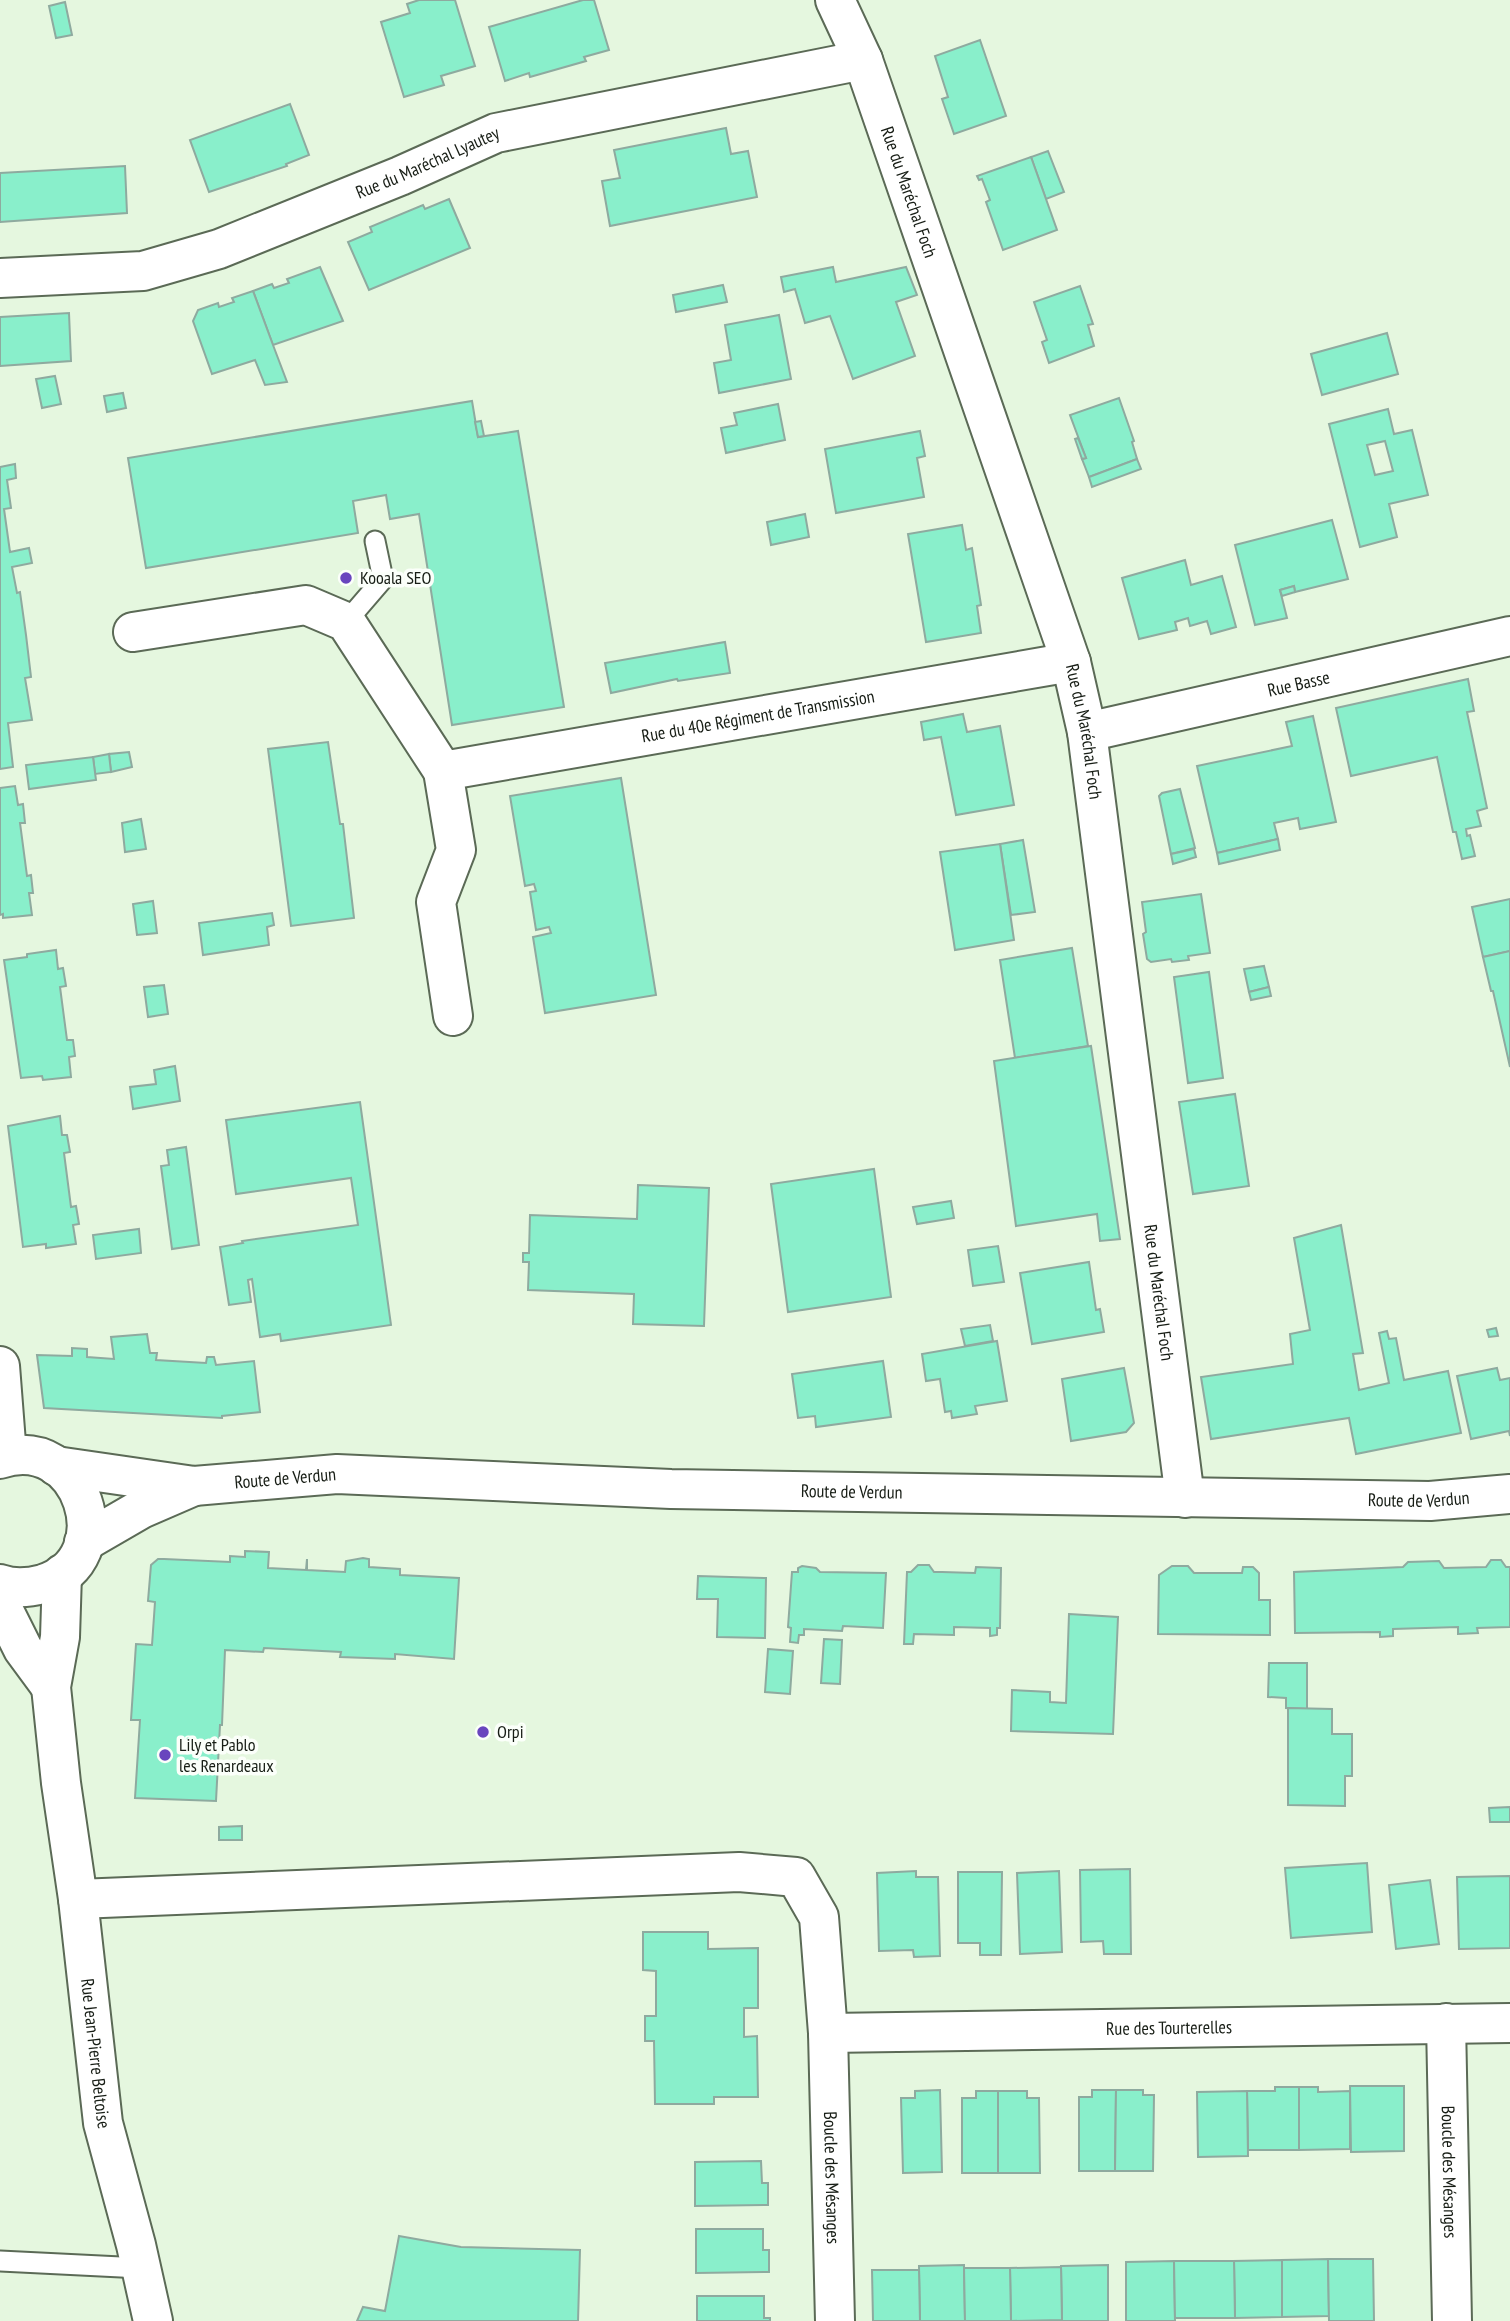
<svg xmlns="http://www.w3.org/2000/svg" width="1510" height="2321" font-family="'PT Sans Narrow',sans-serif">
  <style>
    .building { fill: #89efcb; stroke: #8eaa9f; stroke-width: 2; fill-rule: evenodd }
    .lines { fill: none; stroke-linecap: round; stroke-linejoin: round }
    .service-casing { stroke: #5b6a56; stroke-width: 23 }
    .minor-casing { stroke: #5b6a56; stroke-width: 42 }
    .secondary-casing { stroke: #5b6a56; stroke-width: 42 }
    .service { stroke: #fff; stroke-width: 19 }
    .minor { stroke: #fff; stroke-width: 38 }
    .secondary { stroke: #fff; stroke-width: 38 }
    .poi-dot { fill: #6945be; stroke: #fbfffa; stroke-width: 2.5 }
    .labels { text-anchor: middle; stroke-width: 7; stroke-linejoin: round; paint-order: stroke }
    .street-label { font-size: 18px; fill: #171d15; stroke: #fbfffa }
    .poi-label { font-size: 18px; fill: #171d15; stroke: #fbfffa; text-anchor: start }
  </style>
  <rect width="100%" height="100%" fill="#e5f7df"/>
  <g class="building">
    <path d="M419 0H455L475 66 441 76 444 85 404 97 381 22 410 13 407 4Z"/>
    <path d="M583 0H594L609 50 584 57 586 61 530 77 529 73 505 81 489 27Z"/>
    <path d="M65 2 72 35 56 38 49 6Z"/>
    <path d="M980 40 1006 116 954 134 942 99 948 97 935 56Z"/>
    <path d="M290 104 309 155 286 164 287 166 209 192 190 140Z"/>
    <path d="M726 128 731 154 748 151 757 197 610 226 602 181 620 178 614 150Z"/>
    <path d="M1048 151 1064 192 1046 199 1031 157Z"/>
    <path d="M1031 157 1057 230 1003 250 986 202 990 200 982 179 979 180 977 176Z"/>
    <path d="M125 166 127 213 0 222V173Z"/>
    <path d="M449 199 470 248 369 290 348 242 372 232 370 227 423 205 425 209Z"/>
    <path d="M320 267 343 321 273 345 253 291 272 284 274 288 289 283 287 279Z"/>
    <path d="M833 267 836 282 906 267 917 295 896 302 915 356 853 379 830 316 805 323 795 289 784 292 781 277Z"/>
    <path d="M723 285 727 302 676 312 673 295Z"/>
    <path d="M1080 286 1093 324 1088 325 1094 346 1049 363 1042 342 1047 340 1034 302Z"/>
    <path d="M253 291 273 345 287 382 265 385 255 360 212 374 193 321 198 310 218 303 219 307 234 302 232 298Z"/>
    <path d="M69 313 71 361 0 366V317Z"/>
    <path d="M779 315 791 379 719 393 714 363 731 360 725 325Z"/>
    <path d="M1387 333 1398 374 1322 395 1311 354Z"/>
    <path d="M55 376 61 404 42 408 36 379Z"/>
    <path d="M123 393 126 408 107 412 104 396Z"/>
    <path d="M1119 398 1134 441 1132 442 1137 459 1089 477 1082 459 1086 458 1070 415Z"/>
    <path d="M472 401 478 437 518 431 564 707 452 725 419 514 390 519 386 495 353 501 358 533 146 568 128 458Z"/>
    <path d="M778 404 785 440 726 453 721 428 737 425 734 413Z"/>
    <path d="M1388 409 1394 434 1412 430 1428 495 1389 504 1397 537 1360 547 1329 424ZM1385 441 1393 471 1375 475 1367 445Z"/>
    <path d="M481 421 484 436 478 437 475 422Z"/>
    <path d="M920 431 925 456 917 458 924 497 836 513 825 449Z"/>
    <path d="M1078 438 1086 458 1082 459 1075 439Z"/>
    <path d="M1137 459 1141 469 1092 487 1089 477Z"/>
    <path d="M15 464 16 478 7 480 11 508 4 509 10 552 29 548 32 563 12 567 17 593 20 592 26 635 31 677 25 678 32 720 8 723 13 767 0 769V467Z"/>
    <path d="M805 514 809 537 771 545 767 522Z"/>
    <path d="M1332 520 1348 579 1295 592 1294 586 1280 590 1287 618 1255 625 1235 545Z"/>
    <path d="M962 525 966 550 972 548 981 605 977 606 981 633 926 642 908 534Z"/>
    <path d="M1185 560 1191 585 1222 576 1236 627 1211 634 1207 621 1190 626 1188 618 1175 622 1177 630 1139 639 1122 578Z"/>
    <path d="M1294 586 1295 592 1282 596 1280 590Z"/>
    <path d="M725 642 730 673 678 681 677 679 611 693 605 663Z"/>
    <path d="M1468 679 1474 711 1467 712 1487 808 1477 811 1481 826 1466 829 1467 836 1470 835 1475 856 1462 859 1456 832H1453L1437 757 1351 776 1336 708Z"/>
    <path d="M963 714 967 732 1000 726 1014 805 956 815 941 737 924 740 921 722Z"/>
    <path d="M1313 716 1336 822 1300 829 1298 818 1274 823 1278 839 1217 853 1197 766 1292 746 1286 722Z"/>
    <path d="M328 742 340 824H343L354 918 291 926 268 749Z"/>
    <path d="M129 752 132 767 111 772 109 754Z"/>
    <path d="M109 754 111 772 95 774 93 757Z"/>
    <path d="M93 757 96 780 29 789 26 765Z"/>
    <path d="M621 778 656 995 545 1013 533 937 551 933 549 927 536 930 530 892 536 891 534 884 525 886 510 796Z"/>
    <path d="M15 786 18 805 23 804 25 823H20L27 876 31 875 33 893H29L32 915 3 918V914L0 915V788Z"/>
    <path d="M1180 789 1195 848 1171 854 1159 796 1162 793Z"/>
    <path d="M141 819 146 849 125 852 122 823Z"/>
    <path d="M1278 839 1280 850 1219 864 1217 853Z"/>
    <path d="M1023 840 1035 912 1011 915 1000 844Z"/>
    <path d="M1000 844 1014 940 955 950 940 852Z"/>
    <path d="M1194 849 1196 857 1173 864 1171 854Z"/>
    <path d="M1201 894 1210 953 1188 956 1189 960 1172 962 1171 959 1151 962 1147 959 1143 934 1146 932 1142 902Z"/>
    <path d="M1510 899V951L1483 957 1472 907Z"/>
    <path d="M153 901 157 933 137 935 133 904Z"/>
    <path d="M272 913 274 925 267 927 269 945 203 955 199 923Z"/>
    <path d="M1072 948 1088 1046 1015 1058 1000 960Z"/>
    <path d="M56 950 58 969 63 968 66 986 60 987 67 1040H73L75 1056 69 1057 71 1077 43 1080 42 1076 21 1078 4 960 27 957V954Z"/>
    <path d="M1510 951V1067L1493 991H1491L1483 957Z"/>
    <path d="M1264 966 1269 987 1249 992 1244 969Z"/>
    <path d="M1209 972 1223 1078 1188 1083 1174 977Z"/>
    <path d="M164 985 168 1014 148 1017 144 987Z"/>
    <path d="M1269 987 1271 996 1251 1000 1249 992Z"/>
    <path d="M1091 1046 1120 1239 1100 1241 1097 1214 1016 1226 994 1061Z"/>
    <path d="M175 1066 180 1101 133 1109 130 1087 156 1084 154 1070Z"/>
    <path d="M1235 1094 1249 1186 1193 1194 1179 1102Z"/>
    <path d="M360 1102 391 1325 281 1341 280 1334 260 1337 252 1279 248 1280 251 1302 229 1305 220 1247 243 1243 242 1241 358 1225 351 1178 236 1194 226 1120Z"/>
    <path d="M60 1116 62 1135H67L70 1152 64 1153 71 1207 76 1206 79 1224 73 1225 76 1244 46 1248V1244L23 1247 8 1126Z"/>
    <path d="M186 1147 199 1245 172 1249 161 1166 169 1165 167 1150Z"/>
    <path d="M874 1169 891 1297 788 1312 771 1184Z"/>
    <path d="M638 1185 709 1188 704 1326 633 1324 634 1294 528 1290 529 1262H523V1253H529L530 1215 637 1219Z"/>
    <path d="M951 1201 954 1218 917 1224 913 1207Z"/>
    <path d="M1341 1225 1363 1353 1353 1354 1359 1390 1389 1383 1379 1333 1387 1331 1389 1339 1396 1338 1404 1380 1448 1371 1461 1433 1356 1454 1349 1418 1211 1439 1201 1377 1293 1364 1290 1334 1310 1330 1294 1238Z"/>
    <path d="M139 1229 141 1253 96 1259 93 1235Z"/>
    <path d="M998 1246 1004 1282 973 1286 968 1250Z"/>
    <path d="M1089 1262 1096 1310 1100 1309 1104 1332 1032 1344 1020 1273Z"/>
    <path d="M990 1325 993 1341 965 1346 961 1329Z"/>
    <path d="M1496 1328 1498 1336 1489 1337 1487 1330Z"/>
    <path d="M147 1334 150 1353H157L156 1360 206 1363 207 1357H214L216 1365 254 1361 260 1412 222 1416V1418L44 1408 37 1355 72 1356V1348L87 1349V1357L114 1359 111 1337Z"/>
    <path d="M997 1341 1007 1401 975 1406 977 1414 952 1418 951 1411 945 1412 940 1379 926 1381 922 1354Z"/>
    <path d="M883 1361 891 1417 816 1427 815 1416 798 1418 792 1374Z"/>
    <path d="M1124 1368 1134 1423 1126 1432 1071 1441 1062 1379Z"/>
    <path d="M1497 1368 1500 1380 1510 1378V1436L1509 1431 1471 1439 1457 1376Z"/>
    <path d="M245 1551 269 1552 268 1568 306 1570 307 1559V1570L345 1572 346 1561 363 1558 369 1559V1567L400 1569V1575L459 1578 454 1659 395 1654V1659L340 1657 341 1652 264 1648 263 1652 225 1650 222 1725H220L216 1801 135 1798 140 1720H131L136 1644 152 1645 155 1602 148 1601 151 1565 158 1559H164L230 1562V1556L245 1557Z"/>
    <path d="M1491 1560H1501L1506 1567H1510V1627L1477 1628 1478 1633 1458 1634V1627L1393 1629V1636L1380 1637V1632L1295 1633 1294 1572 1403 1567 1408 1562 1439 1561 1444 1568 1486 1567Z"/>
    <path d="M918 1565H929L934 1572H942L975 1573 976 1567 1001 1568 1000 1628H997V1635L990 1636V1628L954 1627V1635L914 1634 913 1644H904L907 1572H911Z"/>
    <path d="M802 1566 816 1568 820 1572 886 1573 883 1628 843 1626 842 1631 804 1629V1635H799L798 1643 790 1642 791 1628 788 1627 792 1572H798V1568Z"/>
    <path d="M1172 1566H1188L1194 1573H1242L1243 1567H1253L1259 1573V1600H1270V1635L1158 1634 1159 1575Z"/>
    <path d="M698 1576 766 1578 765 1638 717 1637 718 1599H697Z"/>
    <path d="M1069 1614 1118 1617 1113 1734 1011 1731 1012 1690 1050 1692V1702L1066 1703Z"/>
    <path d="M824 1639 842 1640 840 1684 821 1683Z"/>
    <path d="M768 1649 793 1651 790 1694 765 1692Z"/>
    <path d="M1269 1663H1307V1709L1286 1708V1698L1268 1697Z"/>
    <path d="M1288 1708 1332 1709V1734H1352V1776H1345V1806L1288 1805Z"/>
    <path d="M1510 1807V1822H1490L1489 1808Z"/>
    <path d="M242 1826V1840H219V1827Z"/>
    <path d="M1367 1863 1372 1932 1291 1938 1285 1868Z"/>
    <path d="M1130 1869 1131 1954H1104L1103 1941 1081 1942 1080 1870Z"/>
    <path d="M916 1871V1877H938L940 1956 914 1957 913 1950 879 1951 877 1873Z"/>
    <path d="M1059 1871 1062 1952 1020 1954 1017 1873Z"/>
    <path d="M958 1872H1002L1001 1955H980V1943H958Z"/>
    <path d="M1510 1876V1948L1459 1949 1457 1877Z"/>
    <path d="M1430 1880 1439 1944 1396 1949 1389 1885Z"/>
    <path d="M643 1932H708V1949L758 1948V2008H744V2037L757 2036 758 2097H714V2104H655L654 2041H645V2016H656V1971L643 1970Z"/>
    <path d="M1350 2086H1404V2151L1351 2152Z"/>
    <path d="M1275 2087H1299V2150H1248L1247 2091H1275Z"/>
    <path d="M1299 2087H1318V2092L1350 2091V2149L1299 2150Z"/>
    <path d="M940 2090 942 2172 903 2173 901 2098H915V2091Z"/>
    <path d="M1092 2090H1116L1115 2171H1079V2097H1092Z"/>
    <path d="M1116 2090H1143V2095H1154L1153 2171H1115Z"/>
    <path d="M976 2091H998V2173H962V2098H976Z"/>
    <path d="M998 2091H1027V2098H1039L1040 2173H998Z"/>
    <path d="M1247 2091 1248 2156 1198 2157 1197 2092Z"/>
    <path d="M761 2161 762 2183H768V2205L695 2206V2162Z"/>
    <path d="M696 2229H763V2250H769V2272L696 2273Z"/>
    <path d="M399 2236 461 2247 580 2250 578 2321H357L363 2307 385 2311Z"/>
    <path d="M1328 2259 1329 2316 1282 2317V2260Z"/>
    <path d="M1328 2259H1373L1374 2321H1329Z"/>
    <path d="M1282 2260V2317L1235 2318 1234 2261Z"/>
    <path d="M1174 2261 1175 2321H1126V2262Z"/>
    <path d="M1174 2261H1234L1235 2318H1175Z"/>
    <path d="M964 2265 965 2321H920L919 2266Z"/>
    <path d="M1108 2265V2321H1062L1061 2266Z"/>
    <path d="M1061 2267 1062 2320 1011 2321 1010 2268Z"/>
    <path d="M964 2268H1010L1011 2321H965Z"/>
    <path d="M872 2270H919L920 2321H873Z"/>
    <path d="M697 2296H764V2318H770V2321H697Z"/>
  </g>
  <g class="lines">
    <defs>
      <g id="service">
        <path d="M346 622 383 579 375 541"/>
        <path d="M0 2261 141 2268"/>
      </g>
      <g id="minor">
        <path id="s1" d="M835 0 863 60 1071 662 1087 732 1185 1498"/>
        <path id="s2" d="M0 278 143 271 219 249 400 176 496 133 863 60"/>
        <path id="s3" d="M133 632 306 605 346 622 443 771 1071 662"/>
        <path id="s4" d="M1087 732 1510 636"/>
        <path d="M443 771 456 850 436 902 453 1016"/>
        <path d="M0 1366 7 1456"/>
        <path id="s5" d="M62 1574 60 1637 51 1687 61 1783 78 1899 103 2123 136 2245 153 2321"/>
        <path d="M0 1603 23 1649 51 1687"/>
        <path id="s6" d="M78 1899 739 1872 796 1877 819 1917 828 2033 835 2321"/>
        <path id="s7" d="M1446 2023 1452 2321"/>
        <path id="s8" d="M828 2033 1510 2023"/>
      </g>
      <g id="secondary">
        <path d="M0 1459C82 1431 124 1559 43 1584 28 1588 14 1589 0 1584"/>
        <path id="s9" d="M56 1466 194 1486 337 1474 671 1489 1430 1501 1510 1494"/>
        <path d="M84 1542 141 1509 194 1486"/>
      </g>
    </defs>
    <use href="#service" class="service-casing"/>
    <use href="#minor" class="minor-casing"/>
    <use href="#secondary" class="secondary-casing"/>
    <use href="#service" class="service"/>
    <use href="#minor" class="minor"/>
    <use href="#secondary" class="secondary"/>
  </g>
  <g class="poi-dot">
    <circle cx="346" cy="578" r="7"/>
    <circle cx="483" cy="1732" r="7"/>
    <circle cx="165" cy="1755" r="7"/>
  </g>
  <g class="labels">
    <g class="street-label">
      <text dy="6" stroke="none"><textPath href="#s2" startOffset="448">Rue du Maréchal Lyautey</textPath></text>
      <text dy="6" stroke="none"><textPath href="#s1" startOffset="206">Rue du Maréchal Foch</textPath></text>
      <text dy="6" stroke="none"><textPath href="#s4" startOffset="217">Rue Basse</textPath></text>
      <text dy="6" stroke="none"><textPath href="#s3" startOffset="716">Rue du 40e Régiment de Transmission</textPath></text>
      <text dy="6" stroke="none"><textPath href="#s1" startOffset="774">Rue du Maréchal Foch</textPath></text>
      <text dy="6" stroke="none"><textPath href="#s1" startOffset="1340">Rue du Maréchal Foch</textPath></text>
      <text dy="6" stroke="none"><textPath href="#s9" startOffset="231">Route de Verdun</textPath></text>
      <text dy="6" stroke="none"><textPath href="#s9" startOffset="798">Route de Verdun</textPath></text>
      <text dy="6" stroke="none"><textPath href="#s9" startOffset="1365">Route de Verdun</textPath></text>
      <text dy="6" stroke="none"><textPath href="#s8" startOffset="341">Rue des Tourterelles</textPath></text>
      <text dy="6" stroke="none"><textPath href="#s5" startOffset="483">Rue Jean-Pierre Beltoise</textPath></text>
      <text dy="6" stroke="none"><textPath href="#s7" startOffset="149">Boucle des Mésanges</textPath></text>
      <text dy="6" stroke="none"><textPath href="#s6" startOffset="1026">Boucle des Mésanges</textPath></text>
    </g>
    <g class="poi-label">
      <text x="360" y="584">Kooala SEO</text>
      <text x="497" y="1738">Orpi</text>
      <text x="179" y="1751">Lily et Pablo<tspan x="179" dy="21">les Renardeaux</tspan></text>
    </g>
  </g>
</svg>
